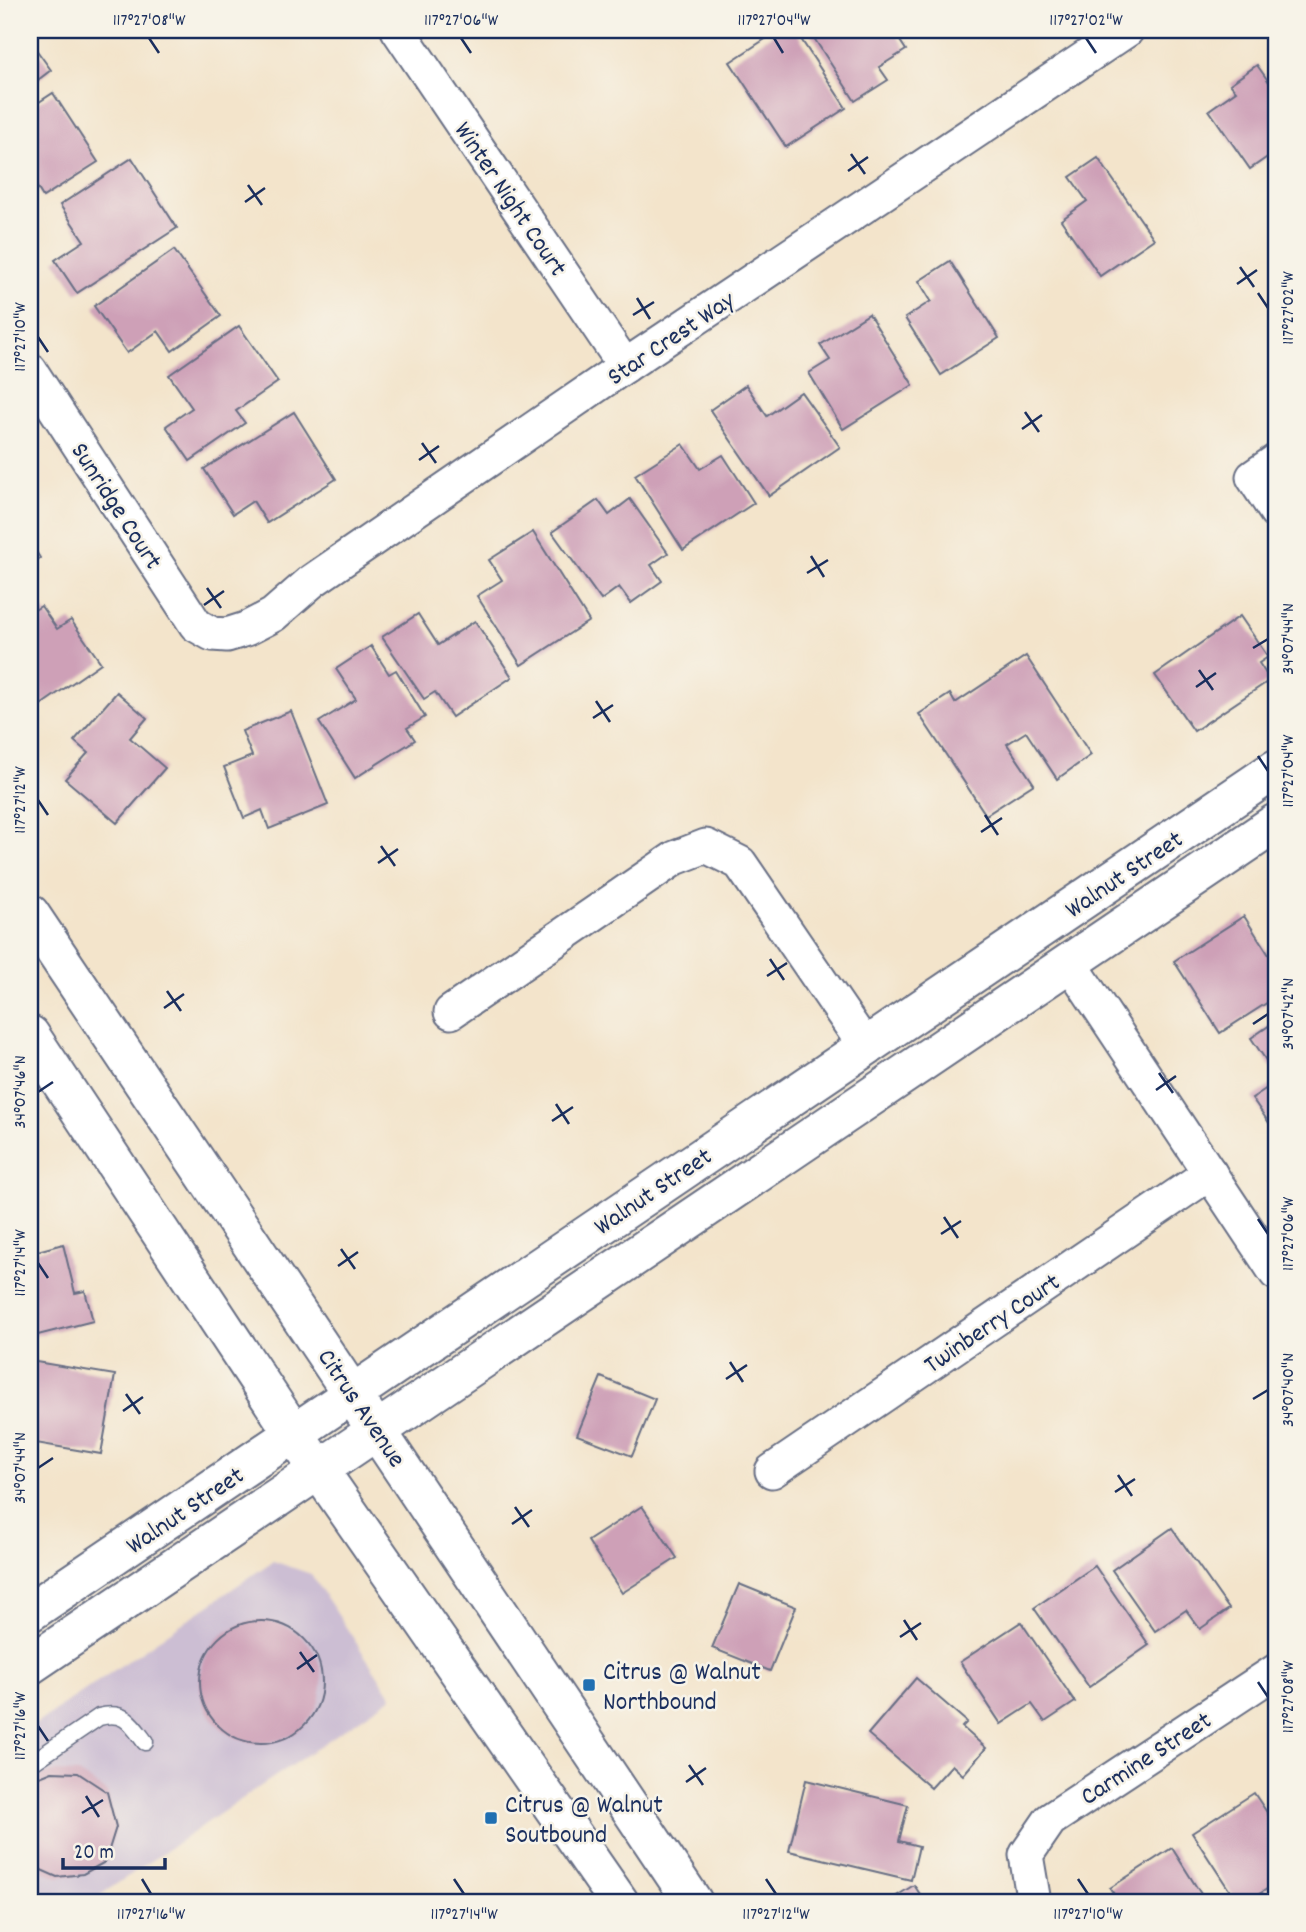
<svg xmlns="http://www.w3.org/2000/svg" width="1306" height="1932" font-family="Dekko,sans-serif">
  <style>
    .industrial { fill: #ccbed3 }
    .building { fill: #cea0b7 }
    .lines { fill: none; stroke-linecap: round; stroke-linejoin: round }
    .lane-casing { stroke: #676e84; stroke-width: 19 }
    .street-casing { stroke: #676e84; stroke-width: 37 }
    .secondary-casing { stroke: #676e84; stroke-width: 42 }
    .lane { stroke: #fff; stroke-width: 16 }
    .street { stroke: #fff; stroke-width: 33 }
    .secondary { stroke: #fff; stroke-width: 38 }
    .ticks { fill: none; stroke: #1b2f5e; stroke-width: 2.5 }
    .poi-dot { fill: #1f6fb2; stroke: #f7f3e8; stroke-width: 2.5 }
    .labels { text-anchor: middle; stroke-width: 5; stroke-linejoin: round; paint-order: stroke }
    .street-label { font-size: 26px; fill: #1b2f5e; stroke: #f7f3e8 }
    .poi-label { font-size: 26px; fill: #1b2f5e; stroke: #f7f3e8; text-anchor: start }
    .neatline { fill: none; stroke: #1b2f5e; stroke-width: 2.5 }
    .ticks-label { font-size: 18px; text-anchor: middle; fill: #1b2f5e }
  </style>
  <rect width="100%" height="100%" fill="#f7f3e8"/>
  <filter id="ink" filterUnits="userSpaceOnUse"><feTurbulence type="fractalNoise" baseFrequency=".0143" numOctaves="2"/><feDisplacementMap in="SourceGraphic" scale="14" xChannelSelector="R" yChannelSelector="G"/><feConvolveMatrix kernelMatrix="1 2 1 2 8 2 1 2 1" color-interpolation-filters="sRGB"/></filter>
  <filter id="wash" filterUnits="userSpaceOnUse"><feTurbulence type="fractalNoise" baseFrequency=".00686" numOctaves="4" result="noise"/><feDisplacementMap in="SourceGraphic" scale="28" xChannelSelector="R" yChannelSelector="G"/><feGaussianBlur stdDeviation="1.57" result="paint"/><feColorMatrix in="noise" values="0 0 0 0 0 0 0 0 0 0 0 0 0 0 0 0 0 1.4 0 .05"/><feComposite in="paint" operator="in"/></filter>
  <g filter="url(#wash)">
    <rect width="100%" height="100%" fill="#f3e4cb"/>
    <path class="industrial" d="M273 1561 311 1574 392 1697 90 1902H30V1728Z"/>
    <g id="blocks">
      <g class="building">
        <path d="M779 30H795L846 108 786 147 730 62Z"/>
        <path d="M814 30H893L906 50 879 67 888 80 855 101 810 32Z"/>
        <path d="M30 41 51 70 30 86Z"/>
        <path d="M1276 43V67L1265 50Z"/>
        <path d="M1257 65 1276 92V151L1250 169 1209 110 1236 91 1230 84Z"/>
        <path d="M53 93 98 162 43 197 30 176V108Z"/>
        <path d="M132 158 177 228 77 293 55 260 84 241 60 205Z"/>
        <path d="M1098 158 1154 239 1100 276 1061 220 1087 201 1070 177Z"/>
        <path d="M174 250 221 316 172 351 158 331 127 353 94 306Z"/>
        <path d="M950 261 999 338 941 375 905 318 931 301 919 281Z"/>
        <path d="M869 314 913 385 843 429 809 373 830 360 820 345Z"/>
        <path d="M239 326 278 382 236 411 245 423 190 461 166 426 192 408 169 375Z"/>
        <path d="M746 385 767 416 801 392 840 447 769 496 710 410Z"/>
        <path d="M294 412 336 479 267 523 253 501 233 514 204 469Z"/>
        <path d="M683 444 700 469 723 455 754 503 683 550 635 475Z"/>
        <path d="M630 499 668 553 651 565 662 581 631 603 619 587 601 600 552 532 598 500 609 515Z"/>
        <path d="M533 532 589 621 521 665 477 596 502 580 489 560Z"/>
        <path d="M30 542 40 558 30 565Z"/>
        <path d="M41 606 57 629 71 620 101 663 32 711 30 707V613Z"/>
        <path d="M418 614 438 645 475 621 512 677 452 717 435 692 424 699 382 637Z"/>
        <path d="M1240 616 1268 657 1259 663 1270 680 1194 731 1155 675Z"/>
        <path d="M371 646 389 674 396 670 425 717 407 728 415 740 355 778 319 722 356 699 336 669Z"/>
        <path d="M1026 656 1091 755 1057 779 1026 732 1007 744 1034 784 986 815 919 714 950 694 955 703Z"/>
        <path d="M117 692 147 718 130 738 165 768 117 823 65 779 88 753 74 741Z"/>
        <path d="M291 711 328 805 269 829 262 810 244 818 224 767 252 756 242 731Z"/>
        <path d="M1244 916 1276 966V997L1220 1033 1174 961Z"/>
        <path d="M1276 1021V1075L1251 1038Z"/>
        <path d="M1276 1082V1133L1252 1098Z"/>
        <path d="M63 1244 75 1293 85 1291 93 1321 30 1337V1253Z"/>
        <path d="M30 1361 115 1375 101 1454 30 1442Z"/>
        <path d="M601 1377 655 1399 632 1456 577 1435Z"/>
        <path d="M642 1506 677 1558 622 1593 588 1541Z"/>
        <path d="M1172 1528 1229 1609 1200 1629 1186 1610 1155 1631 1112 1570Z"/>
        <path d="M1095 1566 1149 1645 1089 1687 1034 1608Z"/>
        <path d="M739 1584 796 1607 770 1671 712 1648Z"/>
        <circle cx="261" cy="1682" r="61"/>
        <path d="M1021 1622 1075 1702 1045 1722 1032 1704 1001 1724 960 1662Z"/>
        <path d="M916 1678 967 1722 962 1727 986 1748 963 1775 952 1765 931 1788 868 1734Z"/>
        <path d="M52 1772 78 1773 107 1792 116 1827 105 1862 83 1874 57 1877 30 1865V1781Z"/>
        <path d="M806 1780 908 1805 899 1841 919 1846 911 1880 789 1851Z"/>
        <path d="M1254 1793 1276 1826V1883L1247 1902H1237L1192 1833Z"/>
        <path d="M1172 1848 1206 1902H1119L1110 1888Z"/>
        <path d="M914 1885 925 1902H887Z"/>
      </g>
    </g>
  </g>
  <g filter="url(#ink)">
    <use href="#blocks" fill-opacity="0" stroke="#676e84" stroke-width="2"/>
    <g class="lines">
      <defs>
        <path id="lane" d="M30 1764 99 1717C124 1710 131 1723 145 1742"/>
        <g id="street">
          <path d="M398 30 625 366"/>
          <path d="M30 370 196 625 212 634 227 635 246 629 273 615 312 581 625 366 1127 30"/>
          <path d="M1276 461 1253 477 1276 512"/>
          <path d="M1070 963 1276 1273"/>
          <path d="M451 1012 675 858 706 846 740 863 865 1046"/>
          <path d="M772 1471 1210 1173"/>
          <path d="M1034 1902 1026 1855 1050 1820 1276 1671"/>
        </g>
        <g id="secondary">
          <path d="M30 914 693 1902"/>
          <path d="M30 1035 294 1434 619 1902"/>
          <path d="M30 1612 1276 769"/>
          <path d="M30 1665 1276 823"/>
        </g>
      </defs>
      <use href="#lane" class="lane-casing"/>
      <use href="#street" class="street-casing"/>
      <use href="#secondary" class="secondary-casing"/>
      <use href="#lane" class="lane"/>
      <use href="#street" class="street"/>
      <use href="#secondary" class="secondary"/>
    </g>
  </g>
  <path class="ticks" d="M149 38 159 53M461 38 471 53M774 38 783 53M1086 38 1096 53M851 154 865 174M848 171 868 157M248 185 262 205M245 202 265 188M1240 267 1254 287M1237 284 1257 270M1258 293 1268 308M637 298 650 319M633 315 654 302M38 337 48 352M1025 412 1039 432M1022 429 1042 415M422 443 436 463M419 460 439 446M811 556 824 577M807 573 828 560M207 588 221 608M204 605 224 591M1253 648 1268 639M1199 670 1213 690M1196 687 1216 673M596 701 610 722M593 718 613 705M1258 756 1268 771M38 800 48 815M985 815 998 835M981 832 1002 818M381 846 395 866M378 863 398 849M770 959 784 980M767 976 787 963M167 991 181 1011M164 1008 184 994M1253 1024 1268 1014M1159 1073 1173 1093M1156 1090 1176 1076M38 1092 53 1082M556 1104 569 1124M552 1121 573 1107M944 1217 958 1238M1258 1219 1268 1234M941 1234 961 1221M341 1249 355 1269M38 1263 48 1278M338 1266 358 1252M730 1362 743 1382M726 1379 747 1365M126 1394 140 1414M1253 1399 1268 1390M123 1411 143 1397M38 1468 53 1458M1118 1475 1132 1496M1115 1492 1135 1479M515 1507 529 1527M512 1524 532 1510M904 1620 917 1640M900 1637 921 1623M300 1652 314 1672M297 1669 317 1655M1258 1682 1268 1697M38 1726 48 1741M689 1765 703 1785M686 1782 706 1768M86 1796 99 1817M82 1813 103 1800M142 1879 151 1894M454 1879 464 1894M766 1879 776 1894M1078 1879 1088 1894"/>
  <g class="poi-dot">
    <rect x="582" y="1678" width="14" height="14" rx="3.5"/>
    <rect x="484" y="1811" width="14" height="14" rx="3.5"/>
  </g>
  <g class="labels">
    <g class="street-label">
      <text transform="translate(512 198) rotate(56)" y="9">Winter Night Court</text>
      <text transform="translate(670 337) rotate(-34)" y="9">Star Crest Way</text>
      <text transform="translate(118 505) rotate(57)" y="9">Sunridge Court</text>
      <text transform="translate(1123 873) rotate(-34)" y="9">Walnut Street</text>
      <text transform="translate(652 1190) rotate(-34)" y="9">Walnut Street</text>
      <text transform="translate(991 1322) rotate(-34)" y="9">Twinberry Court</text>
      <text transform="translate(363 1407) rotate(56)" y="9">Citrus Avenue</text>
      <text transform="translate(184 1509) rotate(-34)" y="9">Walnut Street</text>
      <text transform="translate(1145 1757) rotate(-33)" y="9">Carmine Street</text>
    </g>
    <g class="poi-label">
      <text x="603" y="1679">Citrus @ Walnut<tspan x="603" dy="30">Northbound</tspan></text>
      <text x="505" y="1812">Citrus @ Walnut<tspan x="505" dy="30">Soutbound</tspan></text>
    </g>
  </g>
  <rect width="1306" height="1932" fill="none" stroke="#f7f3e8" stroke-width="77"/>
  <path d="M63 1858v10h102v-10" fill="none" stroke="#1b2f5e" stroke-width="3.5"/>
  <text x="74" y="1858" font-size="21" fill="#1b2f5e" stroke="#f7f3e8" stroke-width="5" paint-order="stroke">20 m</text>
  <rect x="38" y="38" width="1230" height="1856" class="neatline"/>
  <g class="ticks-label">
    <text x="149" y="25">117°27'08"W</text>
    <text x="461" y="25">117°27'06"W</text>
    <text x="774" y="25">117°27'04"W</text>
    <text x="1086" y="25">117°27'02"W</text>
    <text transform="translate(1287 308) rotate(-90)" y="6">117°27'02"W</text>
    <text transform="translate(19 337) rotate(-90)" y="6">117°27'10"W</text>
    <text transform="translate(1287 639) rotate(-90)" y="6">34°07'44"N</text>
    <text transform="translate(1287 771) rotate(-90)" y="6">117°27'04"W</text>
    <text transform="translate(19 800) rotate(-90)" y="6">117°27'12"W</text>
    <text transform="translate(1287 1014) rotate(-90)" y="6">34°07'42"N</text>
    <text transform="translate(19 1092) rotate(-90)" y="6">34°07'46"N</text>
    <text transform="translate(1287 1234) rotate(-90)" y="6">117°27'06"W</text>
    <text transform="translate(19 1263) rotate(-90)" y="6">117°27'14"W</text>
    <text transform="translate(1287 1390) rotate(-90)" y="6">34°07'40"N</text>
    <text transform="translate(19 1468) rotate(-90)" y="6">34°07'44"N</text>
    <text transform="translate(1287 1697) rotate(-90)" y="6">117°27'08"W</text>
    <text transform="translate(19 1726) rotate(-90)" y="6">117°27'16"W</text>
    <text x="151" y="1919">117°27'16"W</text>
    <text x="464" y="1919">117°27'14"W</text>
    <text x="776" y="1919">117°27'12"W</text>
    <text x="1088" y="1919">117°27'10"W</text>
  </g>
</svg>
